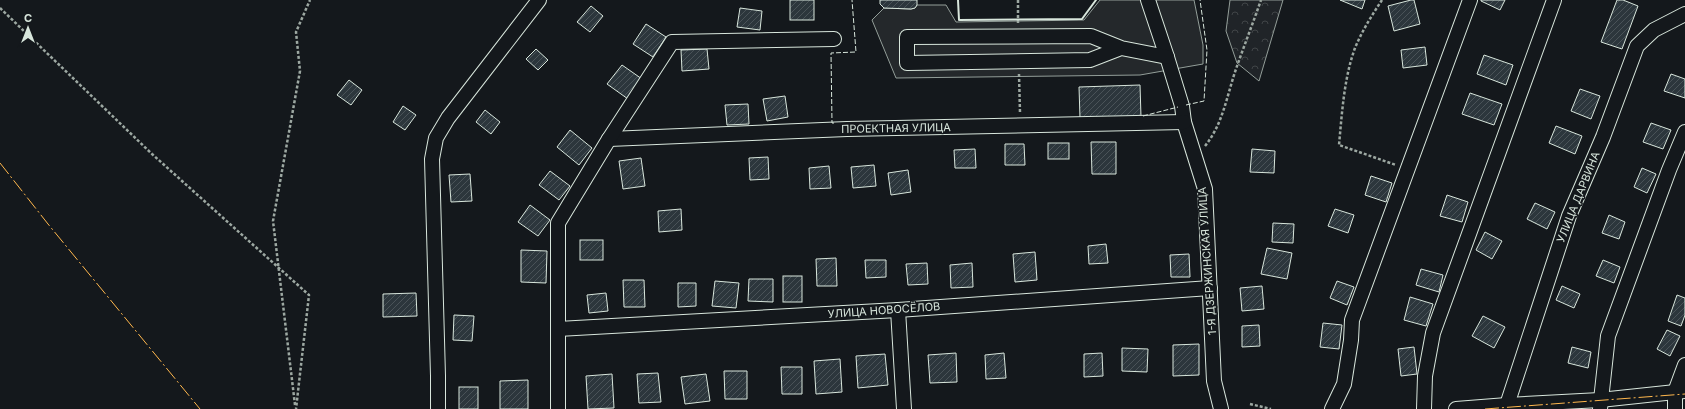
<svg xmlns="http://www.w3.org/2000/svg" width="1685" height="409" font-family="Inter,sans-serif">
  <style>
    .forest { fill: url(#forest-crowns); stroke: #939e99 }
    .parking { fill: #24282b; stroke: #939e99 }
    .building { fill: url(#building-hatch); stroke: #d8e6dc }
    .lines { fill: none; stroke-linecap: round; stroke-linejoin: round }
    .minor-casing { stroke: #d8e6dc; stroke-width: 16 }
    .path { stroke: #9da8a2; stroke-width: 2.5; stroke-dasharray: 3 2; stroke-linecap: butt }
    .minor { stroke: #14181c; stroke-width: 14 }
    .fence { stroke: #d8e6dc; stroke-width: 1; stroke-dasharray: 5 2; stroke-linecap: butt }
    .wall { stroke: #d8e6dc; stroke-width: 2 }
    .power { stroke: #ffb74d; stroke-width: 1; stroke-dasharray: 14 3 2 3; stroke-linecap: butt }
    .labels { text-anchor: middle; stroke-width: 3; stroke-linejoin: round; paint-order: stroke }
    .street-label { font-size: 11px; fill: #d8e6dc; stroke: #14181c }
  </style>
  <defs>
    <pattern id="forest-crowns" width="20" height="18" patternUnits="userSpaceOnUse"><rect width="20" height="18" fill="#202428"/><path d="M2 6a3 3 0 1 1 6 0M12 15a3 3 0 1 1 6 0" fill="none" stroke="#404447"/></pattern>
    <pattern id="building-hatch" width="6" height="6" patternUnits="userSpaceOnUse"><rect width="6" height="6" fill="#2c363c"/><path d="M-1 1l2-2M0 6l6-6M5 7l2-2" fill="none" stroke="#4a5358"/></pattern>
  </defs>
  <rect width="100%" height="100%" fill="#14181c"/>
  <path class="forest" d="M1230 0H1283L1259 81 1237 63 1226 31Z"/>
  <path class="parking" d="M1100 0H1194L1203 45V64L1140 75 896 78 872 20 884 8 911 9 915 8 917 5H946L956 22 1084 20Z"/>
  <g class="building">
    <rect x="790" y="0" width="24" height="20"/>
    <path d="M880 0H917V5L915 8 911 9 884 8 880 4Z"/>
    <path d="M1340 0H1365L1362 9Z"/>
    <path d="M1411 0H1414L1420 24 1394 31 1388 6Z"/>
    <path d="M1481 0H1505L1500 10 1481 1Z"/>
    <path d="M1617 0H1623L1638 6 1622 49 1601 42Z"/>
    <path d="M591 6 603 16 590 32 577 22Z"/>
    <path d="M740 8 762 11 760 30 737 27Z"/>
    <path d="M646 24 666 37 653 57 633 44Z"/>
    <path d="M1425 47 1427 65 1403 68 1401 50Z"/>
    <path d="M536 49 548 60 538 70 526 59Z"/>
    <path d="M707 49 709 69 682 71 681 50Z"/>
    <path d="M1484 55 1513 65 1506 85 1477 74Z"/>
    <path d="M622 65 642 79 628 99 607 84Z"/>
    <path d="M1671 74 1685 79V98L1664 91Z"/>
    <path d="M349 80 362 90 351 105 337 95Z"/>
    <path d="M1140 85 1141 117 1080 118 1079 87Z"/>
    <path d="M1580 89 1600 96 1591 119 1571 111Z"/>
    <path d="M1470 93 1502 104 1494 125 1462 114Z"/>
    <path d="M785 96 788 117 767 121 763 99Z"/>
    <path d="M748 104 749 124 727 125 725 105Z"/>
    <path d="M403 106 416 115 405 130 393 122Z"/>
    <path d="M485 110 500 122 491 134 476 122Z"/>
    <path d="M1651 123 1671 130 1663 149 1643 142Z"/>
    <path d="M1556 126 1582 136 1575 154 1549 143Z"/>
    <path d="M570 130 592 148 579 165 557 147Z"/>
    <path d="M1091 142H1116V174H1092Z"/>
    <rect x="1048" y="143" width="21" height="16"/>
    <path d="M1005 144H1024L1025 165H1005Z"/>
    <path d="M975 149 976 168H955L954 150Z"/>
    <path d="M1252 149 1275 151 1274 173 1250 172Z"/>
    <path d="M768 157 769 179 750 180 749 158Z"/>
    <path d="M641 158 645 186 623 189 619 161Z"/>
    <path d="M874 165 876 186 853 188 851 167Z"/>
    <path d="M829 166 831 188 810 189 809 168Z"/>
    <path d="M1642 168 1656 174 1647 193 1634 187Z"/>
    <path d="M908 170 911 192 891 195 888 173Z"/>
    <path d="M550 171 570 186 559 200 539 185Z"/>
    <path d="M470 174 472 201 451 202 449 175Z"/>
    <path d="M1371 176 1392 183 1386 202 1365 195Z"/>
    <path d="M1447 195 1468 202 1462 222 1440 216Z"/>
    <path d="M1535 203 1555 212 1547 229 1527 219Z"/>
    <path d="M530 205 550 220 538 236 518 222Z"/>
    <path d="M681 209 682 230 659 232 658 211Z"/>
    <path d="M1335 209 1354 215 1348 233 1328 226Z"/>
    <path d="M1609 215 1625 222 1619 239 1602 233Z"/>
    <path d="M1273 223 1294 224 1293 243 1272 242Z"/>
    <path d="M1485 232 1502 241 1492 259 1476 250Z"/>
    <rect x="580" y="240" width="23" height="20"/>
    <path d="M1106 244 1108 263 1089 264 1088 246Z"/>
    <path d="M1267 248 1292 253 1287 279 1261 274Z"/>
    <path d="M521 250 547 251 546 283 521 282Z"/>
    <path d="M1035 252 1037 280 1015 282 1013 254Z"/>
    <path d="M1189 254 1190 277H1171L1170 255Z"/>
    <path d="M836 258 837 286H817L816 259Z"/>
    <path d="M865 260H886V277L866 278Z"/>
    <path d="M1603 260 1620 267 1614 283 1596 276Z"/>
    <path d="M927 263 928 284 908 285 906 264Z"/>
    <path d="M972 263 973 287 951 288 950 265Z"/>
    <path d="M1421 269 1443 275 1439 292 1416 285Z"/>
    <rect x="783" y="276" width="19" height="26"/>
    <path d="M749 279H773V302L748 301Z"/>
    <path d="M623 280H644L645 307H624Z"/>
    <path d="M715 281 739 283 736 308 712 306Z"/>
    <path d="M1337 281 1354 287 1347 305 1330 298Z"/>
    <path d="M678 283H696V306L678 307Z"/>
    <path d="M1262 286 1264 309 1242 311 1240 288Z"/>
    <path d="M1562 286 1580 294 1574 308 1556 300Z"/>
    <path d="M416 293 417 316 383 317V294Z"/>
    <path d="M606 293 608 311 589 313 587 295Z"/>
    <path d="M1677 295 1685 298V315L1681 326 1668 321Z"/>
    <path d="M1410 297 1433 304 1426 326 1404 320Z"/>
    <path d="M454 315 474 316 472 341 453 340Z"/>
    <path d="M1483 316 1505 327 1494 348 1472 336Z"/>
    <path d="M1323 323 1342 325 1339 349 1320 347Z"/>
    <path d="M1259 325 1260 346 1242 347V326Z"/>
    <path d="M1667 330 1680 336 1670 356 1657 349Z"/>
    <path d="M1199 344V375L1173 376V345Z"/>
    <path d="M1414 347 1417 374 1401 376 1398 349Z"/>
    <path d="M1572 347 1591 352 1588 368 1568 363Z"/>
    <path d="M1122 348 1148 349 1147 372 1122 371Z"/>
    <path d="M956 353 957 382 930 383 928 355Z"/>
    <path d="M1004 353 1006 378 986 379 985 355Z"/>
    <path d="M1102 353 1103 376 1084 377V354Z"/>
    <path d="M885 354 888 385 858 388 856 356Z"/>
    <path d="M840 359 842 392 816 394 814 361Z"/>
    <path d="M781 367H802V394H782Z"/>
    <path d="M724 371H747V399H725Z"/>
    <path d="M658 373 661 402 639 403 637 374Z"/>
    <path d="M612 374 614 408 588 409 586 376Z"/>
    <path d="M706 374 710 401 685 404 681 377Z"/>
    <path d="M528 380V409H500V381Z"/>
    <rect x="459" y="387" width="19" height="22"/>
  </g>
  <g class="lines">
    <defs>
      <g id="minor">
        <path d="M1148 0 1167 57 1182 106 1184 122 1205 189 1214 381 1221 409"/>
        <path d="M1121 48 1090 60 907 63V37L1091 36 1121 48 1167 57"/>
        <path d="M609 139 847 129 1184 122"/>
        <path d="M898 310 904 409"/>
        <path d="M558 329 898 310 1210 288"/>
        <path d="M438 409V376L432 159 436 138 448 118 539 0"/>
        <path d="M558 409V223L609 139 672 42 834 39"/>
        <path d="M1332 409 1344 384 1351 340 1352 320 1470 0"/>
        <path d="M1424 409 1425 376 1433 333 1554 0"/>
        <path d="M1456 409 1507 405 1600 400 1685 391"/>
        <path d="M1509 409 1507 405 1569 216 1603 137 1637 46 1654 30 1685 14"/>
        <path d="M1600 409 1608 336 1669 170 1685 132"/>
        <path d="M1675 409V392L1685 365"/>
      </g>
    </defs>
    <use href="#minor" class="minor-casing"/>
    <g class="path">
      <path d="M1018 0V25"/>
      <path d="M1382 0C1372 15 1362 31 1355 48 1344 78 1342 113 1339 145L1396 165"/>
      <path d="M0 8 152 154 309 295 296 409"/>
      <path d="M1019 74 1020 113"/>
      <path d="M1205 146C1223 124 1227 95 1236 69 1244 46 1253 23 1261 0"/>
      <path d="M1250 404 1271 409"/>
      <path d="M295 405 273 221 300 71 296 32 310 0"/>
    </g>
    <use href="#minor" class="minor"/>
    <g class="fence">
      <path d="M1186 105 1204 101 1207 50 1200 0"/>
      <path d="M1143 116 1178 107"/>
      <path d="M834 123H832L831 53 856 52 852 0"/>
    </g>
    <path class="wall" d="M958 0 959 20 1082 19 1096 0"/>
    <g class="power">
      <path d="M0 163 48 224 200 409"/>
      <path d="M1485 409 1685 394"/>
    </g>
  </g>
  <g class="labels">
    <g class="street-label">
      <text transform="translate(896 128) rotate(-1)" y="4">ПРОЕКТНАЯ УЛИЦА</text>
      <text transform="translate(1578 197) rotate(-68)" y="4">УЛИЦА ДАРВИНА</text>
      <text transform="translate(1207 261) rotate(-94)" y="4">1-Я ДЗЕРЖИНСКАЯ УЛИЦА</text>
      <text transform="translate(884 310) rotate(-4)" y="4">УЛИЦА НОВОСЁЛОВ</text>
    </g>
  </g>
  <g transform="translate(28 28)" stroke="#14181c" stroke-width="3" paint-order="stroke">
  <path d="M0-3L7 15L0 10L-7 15Z" fill="#d8e6dc"/>
  <text y="-6" font-size="11" font-weight="bold" text-anchor="middle" fill="#d8e6dc">С</text>
  </g>
</svg>
